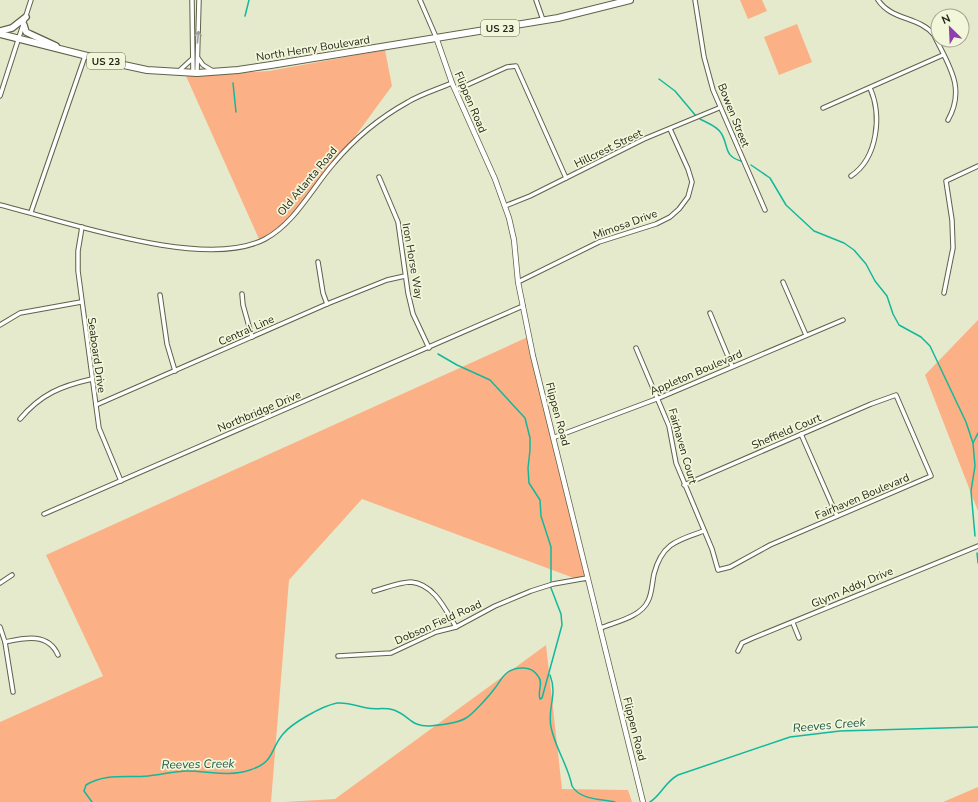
<svg xmlns="http://www.w3.org/2000/svg" width="978" height="802" font-family="'Nunito Sans',sans-serif">
  <style>
    .green { fill: #fcb086 }
    .lines { fill: none; stroke-linecap: round; stroke-linejoin: round }
    .stream { stroke: #13b89c; stroke-width: 1.5 }
    .minor-casing { stroke: #5f6249; stroke-width: 5.5 }
    .tertiary-casing { stroke: #5f6249; stroke-width: 6 }
    .primary-casing { stroke: #5f6249; stroke-width: 8 }
    .trunk-casing { stroke: #5f6249; stroke-width: 8 }
    .minor { stroke: #fff; stroke-width: 3.5 }
    .tertiary { stroke: #fff; stroke-width: 4.5 }
    .primary { stroke: #fff; stroke-width: 5.5 }
    .trunk { stroke: #fff; stroke-width: 6 }
    .oneway { stroke: #9d9e99 }
    .labels { text-anchor: middle; stroke-width: 3.5; stroke-linejoin: round; paint-order: stroke }
    .shield { fill: #f3f7da; stroke: #646555; stroke-width: 1 }
    .shield-label { font-size: 10px; font-weight: bold; fill: #26271c }
    .street-label { font-size: 11px; fill: #26271c; stroke: #f3f7da }
    .water-label { font-size: 12px; font-style: italic; fill: #20594d; stroke: #f3f7da }
  </style>
  <rect width="100%" height="100%" fill="#e6eacd"/>
  <g class="green">
    <path d="M740 0H762L767 11 748 19Z"/>
    <path d="M797 24 812 62 779 75 764 37Z"/>
    <path d="M385 50 392 86 312 195 283 226 259 239 186 76 269 71Z"/>
    <path d="M978 320V511L925 375Z"/>
    <path d="M528 337 590 584 362 499 289 580 271 802H0V722L103 676 46 555Z"/>
    <path d="M546 645 562 789 628 790 632 802H284L335 799Z"/>
    <path d="M978 787V802H943Z"/>
  </g>
  <g class="lines">
    <g class="stream">
      <path d="M245 16 249 0"/>
      <path d="M659 79 675 91 696 116"/>
      <path d="M233 83 236 112"/>
      <path d="M700 119C707 123 717 126 721 133 729 145 723 156 741 161"/>
      <path d="M751 165 770 178 786 205 814 231 844 243 854 250 866 264 875 281 887 296 893 314 899 325 921 337 930 346 966 422 973 443"/>
      <path d="M975 536 971 491 975 466 973 443 978 433"/>
      <path d="M977 553 978 563"/>
      <path d="M550 675C558 696 547 707 551 727 555 748 568 765 572 786 580 800 601 799 615 802"/>
      <path d="M92 802 84 791 86 785C106 773 126 778 148 776 161 775 174 771 187 771 208 771 229 777 250 770 275 762 269 751 283 734 292 723 322 706 337 703 348 702 357 706 367 708 376 710 384 707 394 710 410 716 411 727 430 726 441 725 456 724 466 718 473 714 489 696 495 688 499 683 502 676 508 672 517 666 532 666 538 676 544 683 537 691 540 699L542 698 562 625 561 614 551 588V547L541 516 540 500 529 483 528 468 530 450V438L525 418 490 380 457 365 438 354"/>
      <path d="M650 802C661 795 665 782 678 775L790 737 840 731 978 727"/>
    </g>
    <defs>
      <g id="minor">
        <path d="M192 0 193 73"/>
        <path d="M420 0 436 37"/>
        <path d="M536 0 543 20"/>
        <path d="M695 0 704 57 713 90 765 210"/>
        <path d="M878 0C892 21 919 16 934 35 949 66 966 88 948 120"/>
        <path d="M198 58 203 65 213 71"/>
        <path d="M179 71 192 59"/>
        <path d="M197 73 199 0"/>
        <path d="M456 90 507 67 516 66 566 178"/>
        <path d="M0 96 31 0"/>
        <path d="M823 108 943 55"/>
        <path d="M851 176C878 158 882 115 870 88"/>
        <path d="M379 177 398 222 408 293 413 314 429 348"/>
        <path d="M0 205C65 221 205 271 265 239 295 223 312 188 334 163 354 139 381 117 408 102 421 94 438 89 452 83"/>
        <path d="M505 206 530 196 644 139 719 108"/>
        <path d="M31 212 85 56"/>
        <path d="M82 227 78 251V271L99 428 121 481"/>
        <path d="M318 262 323 293 327 304"/>
        <path d="M518 282 599 242 656 224 670 217 679 209 688 197 692 182 688 169 670 129"/>
        <path d="M783 282 806 335"/>
        <path d="M944 293 953 248 952 220 946 181 978 166"/>
        <path d="M242 294 243 305 252 337"/>
        <path d="M160 295 167 344 175 371"/>
        <path d="M710 313 732 366"/>
        <path d="M0 325 20 313 81 302"/>
        <path d="M636 348 669 426 676 463 712 549 718 570 730 567 770 545 931 476 896 395 871 404 684 485"/>
        <path d="M96 405 327 304 387 280 405 276"/>
        <path d="M20 419C41 394 61 386 92 379"/>
        <path d="M801 434 837 516"/>
        <path d="M555 437 659 398 843 320"/>
        <path d="M44 514 523 306"/>
        <path d="M0 583 12 575"/>
        <path d="M374 591C385 588 400 582 411 582 434 584 445 609 456 627"/>
        <path d="M793 623 799 638"/>
        <path d="M0 627 5 642 13 692"/>
        <path d="M601 628C615 622 641 617 648 601 652 594 652 583 654 574 662 543 678 540 704 531"/>
        <path d="M5 642C24 638 48 632 58 655"/>
        <path d="M738 651 742 643 753 638 978 546"/>
        <path d="M338 656 391 653 436 632 456 627 495 606 531 591 553 584 587 578"/>
      </g>
      <path id="tertiary" d="M436 37 452 83 495 179 509 218 514 240 518 282 533 356 643 802"/>
      <g id="primary">
        <path d="M24 25 26 32 30 34 56 46"/>
        <path d="M0 31 12 28 26 17"/>
      </g>
      <path id="trunk" d="M0 34 119 64 147 70 197 73 238 70 271 65 558 18 630 0"/>
    </defs>
    <use href="#minor" class="minor-casing"/>
    <use href="#tertiary" class="tertiary-casing"/>
    <use href="#primary" class="primary-casing"/>
    <use href="#trunk" class="trunk-casing"/>
    <use href="#minor" class="minor"/>
    <use href="#tertiary" class="tertiary"/>
    <use href="#primary" class="primary"/>
    <use href="#trunk" class="trunk"/>
  </g>
  <defs><path id="oneway-shaft" d="M-6 0H5M1.5-3L5.5 0L1.5 3" fill="none" stroke-width="1.6" stroke-linecap="round" stroke-linejoin="round"/></defs>
  <use class="oneway" href="#oneway-shaft" transform="translate(198 37) rotate(-85)"/>
  <g class="labels">
    <g class="shield">
      <rect x="481" y="20" width="38" height="16" rx="3"/>
      <rect x="87" y="53" width="38" height="16" rx="3"/>
    </g>
    <g class="shield-label">
      <text x="500" y="32">US 23</text>
      <text x="106" y="65">US 23</text>
    </g>
    <g class="street-label">
      <text transform="translate(313 48) rotate(-9)" y="4">North Henry Boulevard</text>
      <text transform="translate(471 102) rotate(67)" y="4">Flippen Road</text>
      <text transform="translate(734 115) rotate(68)" y="4">Bowen Street</text>
      <text transform="translate(608 148) rotate(-26)" y="4">Hillcrest Street</text>
      <text transform="translate(307 181) rotate(-50)" y="4">Old Atlanta Road</text>
      <text transform="translate(625 224) rotate(-20)" y="4">Mimosa Drive</text>
      <text transform="translate(413 261) rotate(80)" y="4">Iron Horse Way</text>
      <text transform="translate(246 330) rotate(-24)" y="4">Central Line</text>
      <text transform="translate(97 355) rotate(82)" y="4">Seaboard Drive</text>
      <text transform="translate(696 372) rotate(-23)" y="4">Appleton Boulevard</text>
      <text transform="translate(259 411) rotate(-23)" y="4">Northbridge Drive</text>
      <text transform="translate(558 414) rotate(75)" y="4">Flippen Road</text>
      <text transform="translate(786 431) rotate(-23)" y="4">Sheffield Court</text>
      <text transform="translate(683 446) rotate(74)" y="4">Fairhaven Court</text>
      <text transform="translate(862 496) rotate(-23)" y="4">Fairhaven Boulevard</text>
      <text transform="translate(852 587) rotate(-23)" y="4">Glynn Addy Drive</text>
      <text transform="translate(438 622) rotate(-24)" y="4">Dobson Field Road</text>
      <text transform="translate(635 729) rotate(76)" y="4">Flippen Road</text>
    </g>
    <g class="water-label">
      <text transform="translate(829 725) rotate(-5)" y="4">Reeves Creek</text>
      <text transform="translate(198 764) rotate(-1)" y="4">Reeves Creek</text>
    </g>
  </g>
  <g transform="translate(950 28) rotate(336)"><circle r="19" fill="#f3f7da" stroke="#a1a48e"/>
  <path d="M0-3L7 15L0 10L-7 15Z" fill="#8f3fae"/>
  <text y="-6" font-size="11" font-weight="bold" text-anchor="middle" fill="#26271c">N</text>
  </g>
</svg>
